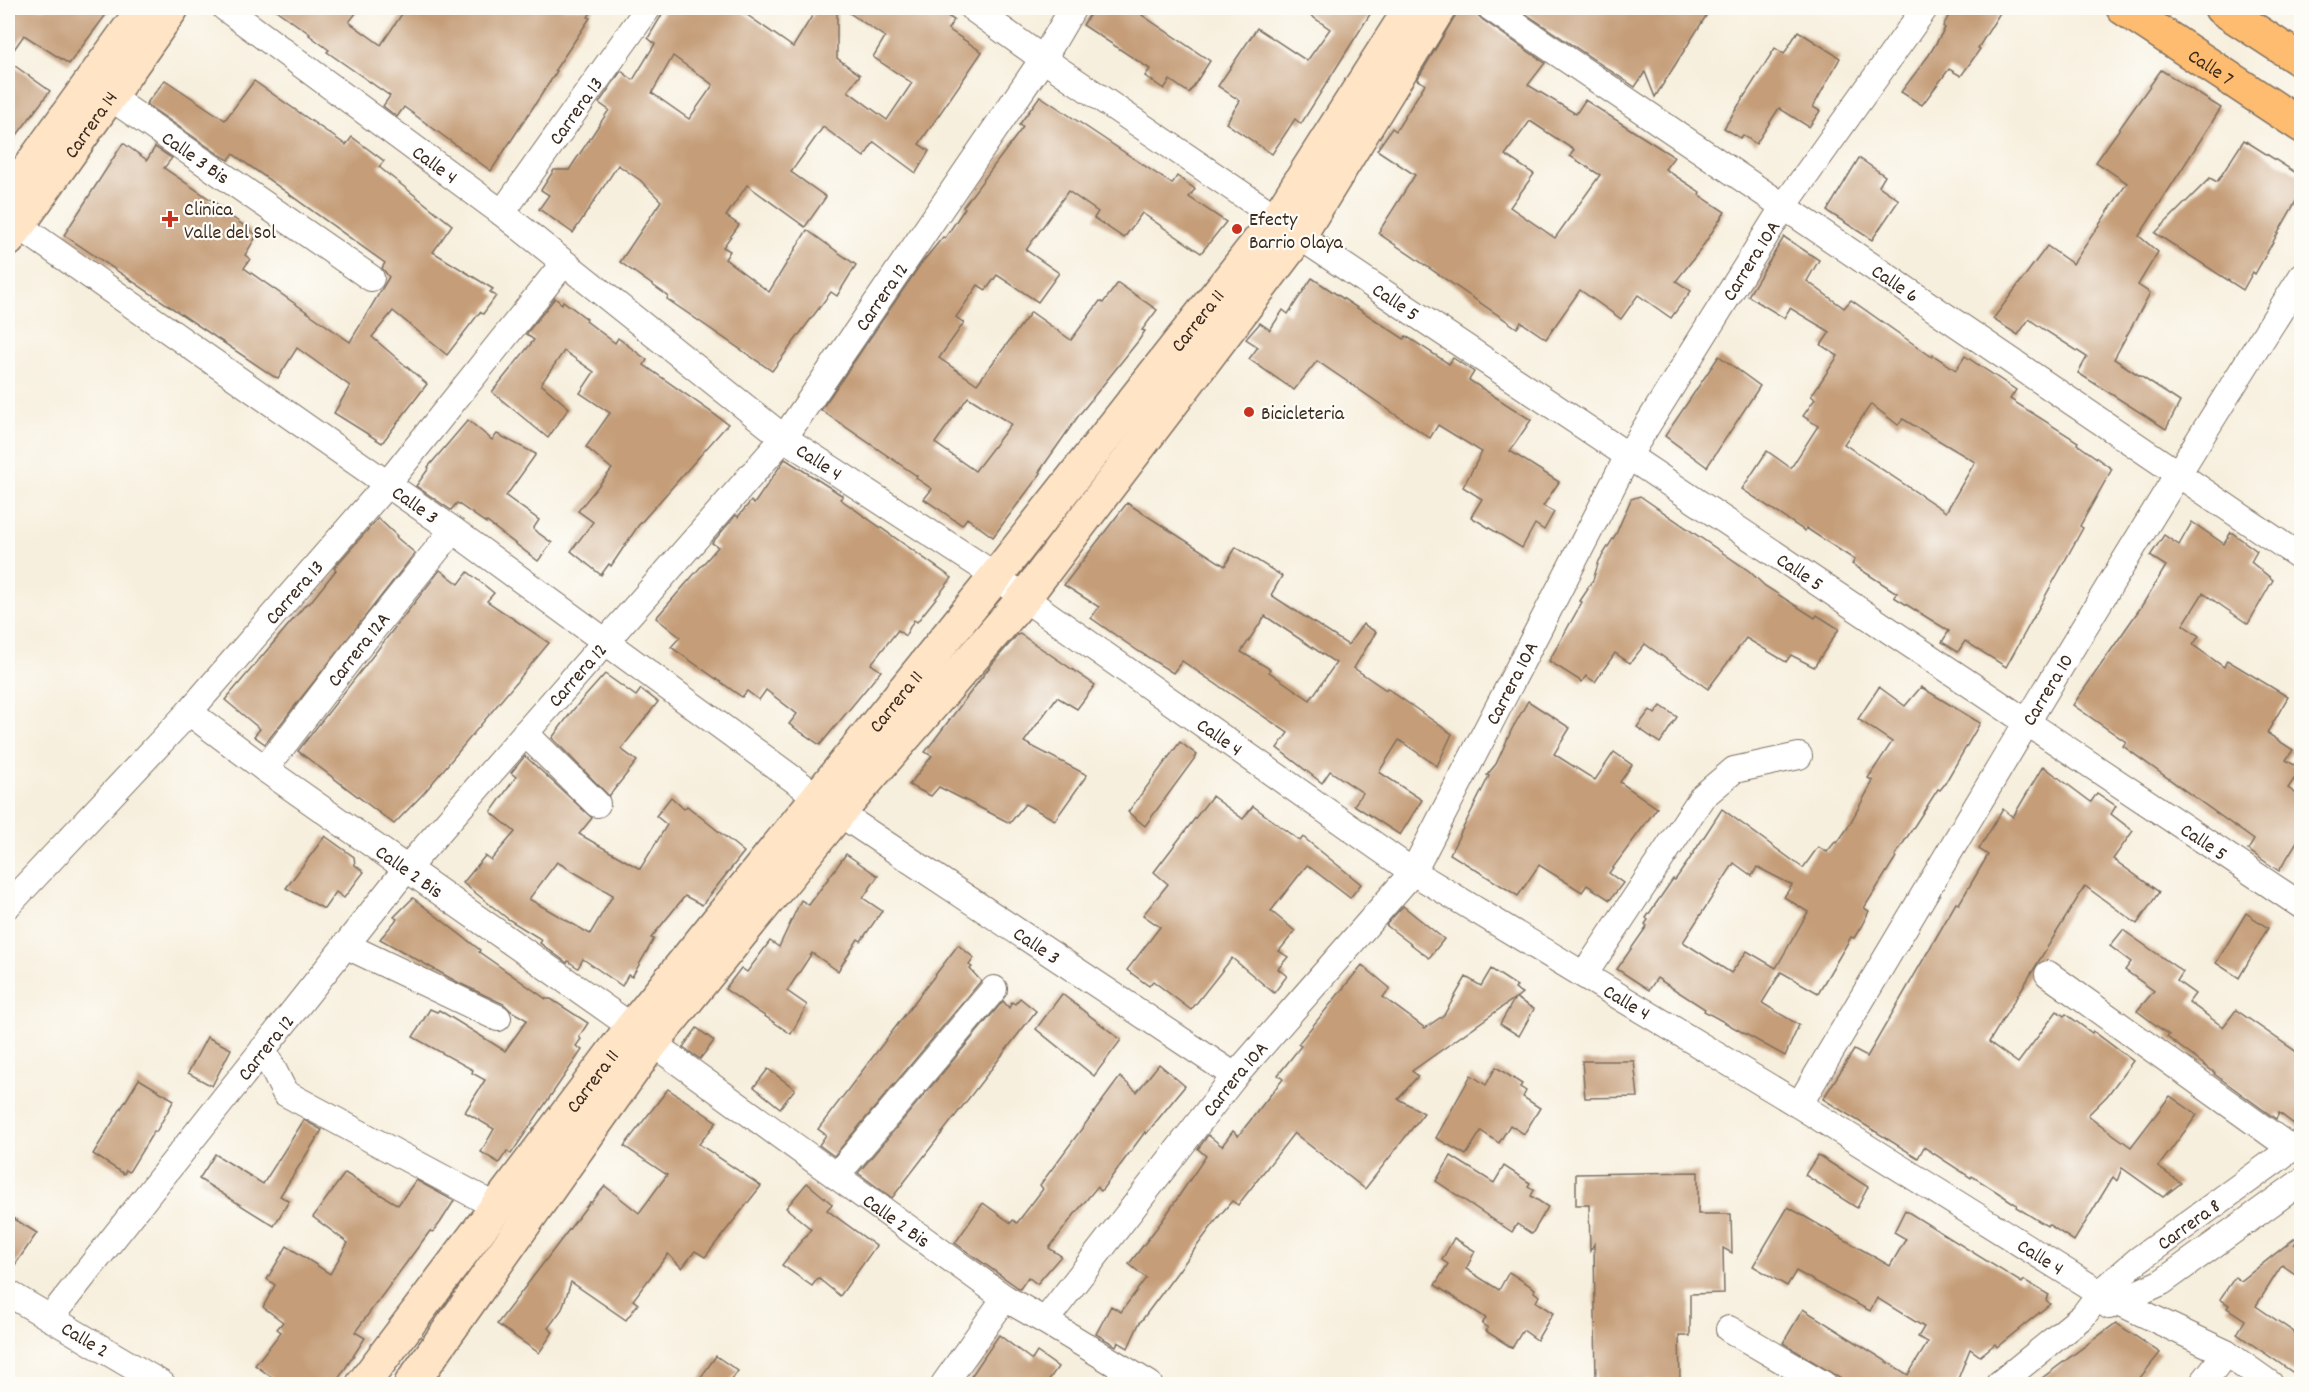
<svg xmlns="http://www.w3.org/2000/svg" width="2309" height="1392" font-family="Dekko,sans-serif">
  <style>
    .building { fill: #c59d78; fill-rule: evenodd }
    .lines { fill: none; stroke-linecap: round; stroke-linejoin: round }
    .street-casing { stroke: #7d6f61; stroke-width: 28 }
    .secondary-casing { stroke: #7d6f61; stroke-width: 36 }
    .primary-casing { stroke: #7d6f61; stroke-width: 36 }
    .street { stroke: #fff; stroke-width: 26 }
    .secondary { stroke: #ffe4c6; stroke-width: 33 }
    .primary { stroke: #febc70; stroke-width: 33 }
    .poi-dot { fill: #c8321e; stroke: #fdfcf7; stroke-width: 2 }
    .labels { text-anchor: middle; stroke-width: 4.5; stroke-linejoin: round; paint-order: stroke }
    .street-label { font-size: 20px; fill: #3b2a1e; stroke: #fdfcf7 }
    .poi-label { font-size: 20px; fill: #3b2a1e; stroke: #fdfcf7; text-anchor: start }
  </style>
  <rect width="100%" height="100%" fill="#fdfcf7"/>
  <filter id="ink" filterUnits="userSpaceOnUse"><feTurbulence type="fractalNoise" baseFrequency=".0167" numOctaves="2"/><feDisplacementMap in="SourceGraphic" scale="12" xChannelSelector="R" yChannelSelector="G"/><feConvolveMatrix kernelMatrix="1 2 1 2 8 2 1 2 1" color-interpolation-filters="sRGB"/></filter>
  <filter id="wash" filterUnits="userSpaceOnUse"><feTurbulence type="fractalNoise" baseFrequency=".008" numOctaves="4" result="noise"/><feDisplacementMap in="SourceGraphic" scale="24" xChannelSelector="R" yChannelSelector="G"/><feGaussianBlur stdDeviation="1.35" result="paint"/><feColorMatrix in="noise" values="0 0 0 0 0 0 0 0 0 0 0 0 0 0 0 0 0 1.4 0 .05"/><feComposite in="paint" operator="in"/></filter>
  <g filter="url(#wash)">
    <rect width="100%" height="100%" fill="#f7efdd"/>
    <g id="blocks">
      <g class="building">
        <path d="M8 8H111L69 64 24 35 8 58Z"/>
        <path d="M273 8H360L349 22 381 45 406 8H594L588 17 590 18 555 70 557 71 491 171 404 107 397 117 383 106 390 96 327 52 329 50 309 35 310 34Z"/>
        <path d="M666 8H737L793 47 817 8H837V58L860 75 848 91 887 120 912 83 873 57 885 37 842 8H935L954 20 948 29 982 52 919 144 929 151 916 173 874 142 864 157 823 127 791 172 826 197 805 227 747 185 726 216 739 225 723 247 730 251 725 259 769 292 807 230 856 265 837 296 831 292 772 371 667 299 668 296 620 262 661 201 640 180 618 165 573 233 539 209 549 195 541 190 554 170H569L609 110 599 103 621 71 633 80 655 44 648 38ZM673 56 713 85 689 119 652 93Z"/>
        <path d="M1094 8H1147L1142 15 1210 61 1189 93 1170 80 1164 89 1145 76 1150 69 1083 25Z"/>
        <path d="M1300 8H1374L1301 124 1295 119 1272 154 1226 123 1240 101 1218 86 1257 28 1307 61 1330 29Z"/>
        <path d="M1476 8 1478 15 1483 20 1545 63 1528 85 1576 114 1585 100 1652 143 1674 157 1665 169 1700 192 1699 195 1725 212 1701 249 1676 281 1691 291 1671 318 1638 295 1621 319 1580 290 1546 339 1521 322 1517 328 1378 233 1415 175 1377 150 1392 128 1396 131 1425 84 1417 80 1456 14ZM1530 121 1574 150 1570 156 1600 175 1555 238 1510 207 1534 174 1505 155Z"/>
        <path d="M1517 8H1711L1655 97 1645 72 1635 87Z"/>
        <path d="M1953 8H2003L1978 48 1980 49 1961 76 1949 69 1922 105 1901 92 1929 55 1945 28 1943 26Z"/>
        <path d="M1798 31 1840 58 1813 107 1820 111 1809 127 1779 108 1756 144 1743 135 1740 138 1724 128 1775 48 1784 54Z"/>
        <path d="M8 61 50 91 8 147Z"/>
        <path d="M2161 70 2221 108 2139 236 2158 252 2138 285 2150 293 2114 359 2180 402 2166 429 2078 373 2087 357 2043 329 2029 319 2018 335 1993 319 2047 246 2073 264 2127 183 2096 162Z"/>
        <path d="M165 80 225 120 254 81 346 145 352 137 384 161 379 167 452 225 433 252 493 289 490 292 496 296 483 314 480 312 447 355 393 311 372 337 427 384 382 443 334 413 350 386 297 348 278 378 273 376 64 235 123 143 147 160 155 147 172 158 164 168 223 208 222 210 257 235 245 255 250 259 244 268 350 342 389 277 382 268 385 263 233 154 229 160 220 155 146 104Z"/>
        <path d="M1040 96 1172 184 1177 176 1195 189 1189 197 1226 222 1201 253 1142 213 1124 238 1094 218 1098 212 1068 191 1026 250 1059 273 1038 302 997 275 986 290 978 285 956 317 964 323 939 358 977 384 1031 312 1071 340 1100 301 1103 303 1118 283 1157 310 1142 330 1145 331 1139 340 1079 415 1039 472 1041 473 993 537 967 518 962 525 924 499 932 489 916 478 917 476 821 410 920 265 943 237 945 238 965 208 963 207 1023 127 1019 125ZM968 397 1011 424 975 471 935 443Z"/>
        <path d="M2244 140 2301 176V192L2255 274 2253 272 2243 290 2155 233 2210 178 2217 182Z"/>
        <path d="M1859 158 1885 176 1879 186 1899 200 1872 240 1827 211Z"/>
        <path d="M1784 237 1819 260 1807 281 1844 308 1851 300 1932 357 1933 355 1956 370 1965 356 2016 390 2010 399 2078 442 2077 444 2112 469 2080 526 2083 528 2006 667 1965 641 1958 652 1942 642 1949 631 1894 597 1897 593 1852 564 1855 560 1806 528 1805 531 1742 489 1767 451 1791 468 1818 426 1803 416 1815 399 1811 396 1838 356 1821 345 1830 332 1790 308 1784 318 1748 296ZM1871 404 1898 425 1903 419 1975 462 1946 512 1844 444Z"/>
        <path d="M1312 278 1404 339 1406 336 1449 364 1453 358 1474 372 1469 380 1531 420 1510 451 1559 482 1543 506 1554 512 1544 530 1535 524 1522 548 1471 517 1482 499 1463 487 1482 452 1438 425 1430 438 1317 361 1294 390 1249 359 1258 347 1246 339 1260 323 1270 330 1283 310 1288 314Z"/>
        <path d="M555 298 562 304 563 301 587 319 586 321 615 343 618 338 647 360 644 365 728 424 638 526 611 566 609 564 601 575 571 551 593 522 578 511 612 469 586 447 610 413 580 393 594 372 564 351 541 384 569 408 548 438 492 392 534 340 526 334Z"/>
        <path d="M1719 356 1760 386 1707 467 1665 436Z"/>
        <path d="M468 420 492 440 497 434 536 454 506 496 539 520 533 529 552 543 538 561 487 522 486 523 457 503 451 510 416 486 429 468 428 467Z"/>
        <path d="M785 459 843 496 840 499 952 578 917 622 914 620 905 636 898 630 871 664 881 671 820 745 789 724 797 714 766 690 759 700 747 691 742 697 671 647 680 637 656 618 718 547 712 543 736 515 738 517 751 501 754 504Z"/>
        <path d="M1640 496 1749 571 1765 586 1815 618 1817 615 1839 629 1814 667 1791 655 1786 662 1746 638 1708 689 1645 644 1630 663 1615 653 1595 682 1586 676 1582 682 1549 661 1582 602 1580 601 1588 589 1587 588 1593 580 1599 561 1616 534 1631 499Z"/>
        <path d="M1127 503 1225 566 1236 547 1282 576 1271 595 1348 645 1363 624 1376 632 1354 668 1386 690 1387 688 1395 694 1452 734 1437 766 1399 740 1379 772 1422 800 1400 835 1354 805 1363 793 1330 771 1322 783 1277 748 1288 733 1182 661 1173 673 1138 651 1091 618 1099 607 1064 585ZM1265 616 1336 663 1310 700 1269 672 1270 669 1241 652Z"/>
        <path d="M378 518 397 536 396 537 415 553 265 744 254 736 260 729 225 700 307 603 309 604 336 570 334 568Z"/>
        <path d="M2192 522 2224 544 2231 532 2257 551 2251 562 2273 580 2248 624 2203 593 2183 625 2199 636 2193 645 2224 667 2227 660 2288 697 2267 733 2293 750 2286 760 2301 769 2288 788 2301 797V835L2279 871 2248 850 2254 840 2123 746 2126 742 2073 705 2141 607 2166 566 2150 556 2164 535 2179 545Z"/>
        <path d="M440 570 459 584 468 572 494 593 487 601 549 643 424 793 394 824 298 751Z"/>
        <path d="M1020 634 1095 685 1077 709 1057 697 1024 742 1087 775 1055 820 1025 804 1010 823 939 787 931 796 909 785 932 756 925 752 992 664 1017 635Z"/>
        <path d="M605 674 636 696 641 689 658 702 621 749 637 761 609 796 552 738 573 710Z"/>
        <path d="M1879 687 1905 706 1921 687 1980 723 1944 785 1940 790 1938 789 1895 856 1896 857 1864 908 1869 911 1862 925 1854 938 1851 937 1818 993 1781 972 1762 1003 1799 1025 1785 1056 1704 1011 1705 1009 1657 978 1649 990 1617 969 1647 926 1645 924 1648 920 1646 918 1673 879 1675 880 1687 863 1722 809 1803 868 1818 847 1827 852 1835 842 1837 843 1847 829 1873 781 1868 778 1892 742 1858 719ZM1734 863 1752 876 1757 867 1792 885 1784 897 1808 912 1776 968 1747 951 1731 973 1683 942Z"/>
        <path d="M1528 701 1570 728 1554 754 1595 780 1614 752 1632 765 1620 782 1657 808 1609 873 1623 883 1610 900 1587 885 1582 892 1539 865 1518 896 1450 854 1489 776 1487 775 1496 764 1512 729Z"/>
        <path d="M1661 706 1677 717 1660 743 1637 727 1650 710 1655 714Z"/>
        <path d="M1180 742 1197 755 1145 826 1128 812Z"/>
        <path d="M525 756 592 818 579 834 640 869 667 825 656 816 671 797 684 809 687 806 744 852 702 905 685 896 651 938 654 939 632 977 628 975 622 986 583 959 578 968 568 961 567 963 540 943 542 940 508 919 463 883 485 856 491 860 515 832 491 812 516 777 511 773ZM557 862 613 895 590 934 529 899Z"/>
        <path d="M2043 766 2091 802 2097 793 2116 806 2111 814 2133 831 2113 859 2159 892 2137 924 2085 886 1989 1042 2018 1063 2057 1011 2064 1016 2066 1014 2092 1033 2093 1031 2133 1061 2107 1096 2088 1115 2106 1129 2131 1147 2170 1096 2197 1115 2158 1167 2181 1183 2163 1197 2122 1168 2117 1181 2113 1177 2074 1241 2048 1224 2047 1226 2016 1207 2017 1205 1997 1192 1972 1176 1971 1178 1924 1147 1918 1158 1823 1099 1854 1050 1867 1057 1956 903 1959 904 1988 855 1979 849 2003 809 2013 817Z"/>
        <path d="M1212 796 1243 819 1253 806 1300 841 1303 837 1361 884 1350 898 1307 865 1271 911 1295 931 1279 951 1288 957 1278 969 1287 976 1274 993 1232 958 1191 1010 1153 981 1149 986 1127 970 1160 927 1143 915 1168 884 1154 872Z"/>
        <path d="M325 836 354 857 355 865 364 872 344 898 336 892 324 909 286 888Z"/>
        <path d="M846 854 878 876 863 898 882 911 861 941 858 939 838 971 812 953 787 991 807 1005 791 1034 725 989 741 968 747 972 770 941 779 947 801 900 809 905Z"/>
        <path d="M413 898 480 950 479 952 546 999H551L588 1023 579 1037 581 1039 576 1046 582 1050 511 1154 507 1151 499 1163 481 1152 494 1129 465 1112 485 1080 472 1073 473 1070 413 1037 430 1009 437 1012 439 1010 505 1051 527 1020 511 1011 504 1004 459 983 380 939 397 919 394 917Z"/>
        <path d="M1403 906 1444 939 1429 958 1386 925Z"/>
        <path d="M2246 913 2268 928 2239 978 2216 963Z"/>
        <path d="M2123 930 2183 972 2177 981 2195 994 2189 1002 2223 1027 2236 1010 2301 1055V1126L2298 1127 2279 1113 2276 1119 2214 1074 2215 1073 2167 1037 2169 1035 2137 1011 2154 991 2125 970 2131 962 2110 946Z"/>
        <path d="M958 945 974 958 969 965 972 967 970 969 981 981 834 1156 819 1145 826 1135 818 1129Z"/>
        <path d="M1362 965 1390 988 1383 997 1425 1028 1444 1015 1466 977 1481 986 1491 969 1517 986 1515 989 1522 993 1516 998 1534 1009 1519 1036 1500 1024 1515 998 1412 1071 1418 1076 1398 1099 1424 1113 1365 1189 1294 1133 1238 1205 1232 1201 1220 1215 1139 1324 1128 1348 1118 1342 1116 1346 1096 1334 1111 1306 1121 1312 1146 1278 1129 1264 1162 1221 1206 1156 1198 1149 1208 1135 1222 1146 1233 1131 1238 1136 1283 1079 1278 1075 1301 1046 1298 1044Z"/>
        <path d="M1062 994 1121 1040 1094 1076 1036 1029Z"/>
        <path d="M1020 998 1036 1011 892 1198 858 1173 1003 1001 1009 1008 1012 1002 1015 1004Z"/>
        <path d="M697 1028 714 1041 700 1059 683 1047Z"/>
        <path d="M207 1037 231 1049 212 1086 188 1073Z"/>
        <path d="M1582 1061H1634L1638 1097 1585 1098Z"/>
        <path d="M1159 1064 1185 1086 1146 1134 1145 1132 1101 1191 1097 1187 1074 1215 1049 1248 1061 1256 1037 1284 1028 1277 1020 1289 955 1243 983 1203 1011 1223 1013 1220 1017 1223 1043 1189 1040 1185 1120 1077 1137 1092Z"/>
        <path d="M1496 1067 1522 1084 1520 1087 1526 1091 1523 1097 1540 1108 1524 1134 1510 1125 1499 1143 1481 1131 1466 1155 1436 1138 1471 1075 1486 1085Z"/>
        <path d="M768 1069 795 1089 780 1108 754 1087Z"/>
        <path d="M139 1079 174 1100 156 1132 154 1131 129 1172 126 1170 124 1174 93 1154Z"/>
        <path d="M668 1089 717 1122 699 1144 761 1186 705 1257 695 1251 682 1268 668 1254 633 1300 638 1304 626 1320 571 1282 562 1309 548 1328 553 1332 539 1353 497 1324 590 1202 591 1203 605 1186 639 1213 667 1175 624 1146Z"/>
        <path d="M304 1120 322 1130 280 1196 289 1201 274 1226 199 1179 215 1154 263 1184Z"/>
        <path d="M1818 1155 1868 1187 1857 1208 1805 1175Z"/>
        <path d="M1451 1156 1494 1183 1504 1166 1530 1183 1528 1186 1534 1190 1531 1196 1548 1207 1532 1234 1517 1224 1512 1232 1436 1181Z"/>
        <path d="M1698 1172V1214H1731L1732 1253 1723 1248 1724 1293 1690 1294V1336H1679L1680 1381 1596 1382 1594 1244 1590 1251 1589 1205H1576V1174Z"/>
        <path d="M345 1173 398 1205 416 1180 454 1201 440 1223 433 1232 430 1231 355 1332 365 1338 335 1384H281L255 1365 281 1332 277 1329 283 1322 263 1307 275 1285 267 1279 287 1246 330 1274 348 1243 313 1217Z"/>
        <path d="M807 1183 832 1204 827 1210 876 1246 840 1296 818 1278 812 1286 782 1265 811 1229 786 1208Z"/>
        <path d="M1788 1207 1890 1266 1906 1239 1894 1232 1905 1210 2022 1283 2024 1280 2049 1295 2046 1300 2050 1304 1997 1347 1995 1344 1980 1356 1970 1349 1956 1384H1849L1783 1343 1803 1309 1908 1375 1928 1342 1918 1337 1924 1327 1877 1298 1870 1311 1796 1271 1787 1286 1753 1266Z"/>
        <path d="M8 1215 37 1233 8 1275Z"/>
        <path d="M1454 1238 1475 1251 1466 1269 1499 1290 1509 1272 1535 1289 1534 1292 1539 1296 1536 1302 1553 1313 1537 1340 1523 1330 1512 1348 1486 1331 1488 1328 1482 1324 1486 1318 1435 1285 1448 1264 1442 1260Z"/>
        <path d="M2295 1238 2298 1240 2294 1245 2301 1239V1278L2282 1265 2256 1306 2301 1337V1378L2237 1334 2245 1320 2227 1308 2229 1305 2220 1299 2235 1277 2241 1281Z"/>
        <path d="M2116 1323 2160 1353 2135 1384H2034Z"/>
        <path d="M999 1335 1032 1360 1037 1352 1058 1367 1046 1384H966Z"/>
        <path d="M716 1356 738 1371 729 1384H696Z"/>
      </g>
    </g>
  </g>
  <g filter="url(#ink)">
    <use href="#blocks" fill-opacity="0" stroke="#7d6f61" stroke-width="1.5"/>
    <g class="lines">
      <defs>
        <g id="street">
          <path id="s1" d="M225 8 502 213 784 438 996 576 1024 598 1413 872 1799 1105 2100 1293 2226 1353 2270 1384"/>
          <path d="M972 8 1043 59 1277 218"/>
          <path id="s2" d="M1491 8 2302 558"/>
          <path id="s3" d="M110 97 371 278"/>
          <path id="s4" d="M502 213 648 8"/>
          <path id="s5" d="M8 218 453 530 819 798"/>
          <path id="s6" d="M1299 236 2302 906"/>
          <path id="s7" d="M189 712 265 769 632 1027"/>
          <path d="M525 733 597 804"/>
          <path id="s8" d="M265 769 357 649 453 530"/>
          <path id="s9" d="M839 813 1235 1076"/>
          <path id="s10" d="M8 905 189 712 388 483 563 264"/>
          <path d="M345 945 498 1018"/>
          <path d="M2048 974 2292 1149"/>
          <path d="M1584 975 1702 797 1734 770 1799 756"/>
          <path id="s11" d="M652 1043 1005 1298 1045 1321 1149 1384"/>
          <path d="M263 1049 285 1093 497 1207"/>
          <path id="s12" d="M1799 1105C1964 827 2128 549 2302 276"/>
          <path d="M836 1176 994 989"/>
          <path id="s13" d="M8 1293 162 1384"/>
          <path d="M2109 1306 2162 1282 2302 1181"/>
          <path id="s14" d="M50 1318 407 868 784 438 1043 59 1073 8"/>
          <path id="s15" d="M1045 1321 1235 1076 1413 872 1628 456 1784 206 1925 8"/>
          <path d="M1729 1329 1823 1384"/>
          <path d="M944 1384 1005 1298"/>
          <path id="s16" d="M1999 1384 2083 1316 2100 1293 2138 1260 2302 1141"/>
          <path d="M2202 1384 2226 1353"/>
        </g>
        <g id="secondary">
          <path d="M8 197 144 8"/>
          <path id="s17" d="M8 240 172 8"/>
          <path id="s18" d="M363 1384 632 1027 996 576 1277 218 1411 8"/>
          <path d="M411 1384 652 1043 839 813 1024 598 1299 236 1439 8"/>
        </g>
        <g id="primary">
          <path id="s19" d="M2123 8 2302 126"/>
          <path d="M2221 8 2302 61"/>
        </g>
      </defs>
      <use href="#street" class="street-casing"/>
      <use href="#secondary" class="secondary-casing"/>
      <use href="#primary" class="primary-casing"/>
      <use href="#street" class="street"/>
      <use href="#secondary" class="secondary"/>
      <use href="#primary" class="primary"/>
    </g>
  </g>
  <g class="poi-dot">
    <path d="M167 210h6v6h6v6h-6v6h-6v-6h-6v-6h6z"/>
    <circle cx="1237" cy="229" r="6"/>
    <circle cx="1249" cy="412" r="6"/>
  </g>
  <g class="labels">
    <g class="street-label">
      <text dy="7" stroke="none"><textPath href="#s19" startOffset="106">Calle 7</textPath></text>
      <text dy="7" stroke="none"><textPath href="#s4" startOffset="126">Carrera 13</textPath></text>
      <text dy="7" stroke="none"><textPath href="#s17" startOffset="142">Carrera 14</textPath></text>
      <text dy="7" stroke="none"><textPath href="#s3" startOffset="105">Calle 3 Bis</textPath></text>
      <text dy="7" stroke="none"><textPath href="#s1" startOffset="262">Calle 4</textPath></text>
      <text dy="7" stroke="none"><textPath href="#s15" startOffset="1280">Carrera 10A</textPath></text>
      <text dy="7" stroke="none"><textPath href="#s2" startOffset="489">Calle 6</textPath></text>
      <text dy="7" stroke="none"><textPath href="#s14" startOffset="1318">Carrera 12</textPath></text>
      <text dy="7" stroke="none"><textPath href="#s6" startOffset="117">Calle 5</textPath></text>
      <text dy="7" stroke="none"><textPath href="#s18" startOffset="1352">Carrera 11</textPath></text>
      <text dy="7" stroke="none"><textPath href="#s1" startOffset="748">Calle 4</textPath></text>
      <text dy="7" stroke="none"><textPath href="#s5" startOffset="498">Calle 3</textPath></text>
      <text dy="7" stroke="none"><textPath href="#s6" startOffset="603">Calle 5</textPath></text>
      <text dy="7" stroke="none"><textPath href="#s10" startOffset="424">Carrera 13</textPath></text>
      <text dy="7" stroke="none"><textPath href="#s8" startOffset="152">Carrera 12A</textPath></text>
      <text dy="7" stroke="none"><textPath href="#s14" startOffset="832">Carrera 12</textPath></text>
      <text dy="7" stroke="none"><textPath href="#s15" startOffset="794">Carrera 10A</textPath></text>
      <text dy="7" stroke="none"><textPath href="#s12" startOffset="484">Carrera 10</textPath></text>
      <text dy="7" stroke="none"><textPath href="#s18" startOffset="866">Carrera 11</textPath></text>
      <text dy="7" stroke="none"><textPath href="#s1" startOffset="1234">Calle 4</textPath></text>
      <text dy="7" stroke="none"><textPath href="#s6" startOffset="1089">Calle 5</textPath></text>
      <text dy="7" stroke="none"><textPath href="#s7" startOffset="272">Calle 2 Bis</textPath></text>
      <text dy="7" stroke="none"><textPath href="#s9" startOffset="238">Calle 3</textPath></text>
      <text dy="7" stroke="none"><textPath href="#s1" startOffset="1720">Calle 4</textPath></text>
      <text dy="7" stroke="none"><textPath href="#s14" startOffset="346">Carrera 12</textPath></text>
      <text dy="7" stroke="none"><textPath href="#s15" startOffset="308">Carrera 10A</textPath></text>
      <text dy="7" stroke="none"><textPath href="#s18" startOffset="380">Carrera 11</textPath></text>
      <text dy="7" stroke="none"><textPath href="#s11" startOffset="302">Calle 2 Bis</textPath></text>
      <text dy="7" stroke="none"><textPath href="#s16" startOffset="249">Carrera 8</textPath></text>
      <text dy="7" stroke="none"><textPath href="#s1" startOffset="2206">Calle 4</textPath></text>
      <text dy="7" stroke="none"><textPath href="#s13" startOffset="90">Calle 2</textPath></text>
    </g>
    <g class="poi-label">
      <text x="184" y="215">Clinica<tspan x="184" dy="23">Valle del Sol</tspan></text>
      <text x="1249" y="225">Efecty<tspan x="1249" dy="23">Barrio Olaya</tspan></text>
      <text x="1261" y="419">Bicicleteria</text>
    </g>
  </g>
  <rect width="2309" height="1392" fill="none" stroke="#fdfcf7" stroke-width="30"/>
</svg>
